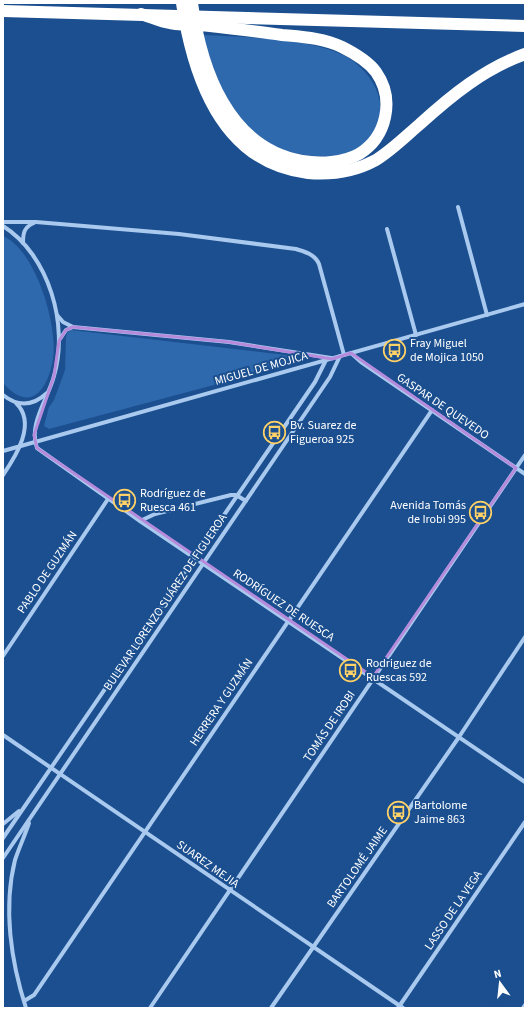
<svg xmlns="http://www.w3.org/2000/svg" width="528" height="1011" font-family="'Source Sans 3',sans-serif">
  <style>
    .green { fill: #2e69ad }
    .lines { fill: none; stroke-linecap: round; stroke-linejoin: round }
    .minor { stroke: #a9c9ee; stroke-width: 4 }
    .motorway { stroke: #fff; stroke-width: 12 }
    .marked { fill: none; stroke: #b68bdc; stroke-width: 3; stroke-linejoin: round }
    .labels { text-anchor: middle; stroke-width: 4; stroke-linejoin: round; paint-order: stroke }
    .poi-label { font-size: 12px; fill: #fff; stroke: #1b4f8f; text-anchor: start }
    .street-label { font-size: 12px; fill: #fff; stroke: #1b4f8f }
  </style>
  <rect width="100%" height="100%" fill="#1b4f8f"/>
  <g class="green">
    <path d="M203 35C241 37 309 38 343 55 381 75 398 123 356 149 347 155 335 156 324 156 281 158 247 134 226 98 214 79 209 56 203 35Z"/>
    <path d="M3 236C36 250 58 326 53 359 48 390 30 414 3 383Z"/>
    <path d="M71 330 294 356 293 364 49 429 44 426 49 407 54 400 65 370 66 338 67 333Z"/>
  </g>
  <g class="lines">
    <g class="minor">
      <path d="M458 207 487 315"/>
      <path d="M3 222H36L179 234 296 249C305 252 315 254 319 264L344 355"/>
      <path d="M3 226C49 255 69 325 54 376 48 399 28 424 37 448L140 521 525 782"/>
      <path d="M387 229 416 335"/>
      <path d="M23 243C23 233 24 227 34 223"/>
      <path d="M57 315 63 322 73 327 66 330 60 339"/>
      <path d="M73 327 229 342 331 358"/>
      <path d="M351 353 361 362 525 474"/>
      <path d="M3 395C18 407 33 406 47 393"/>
      <path d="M3 451 525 304"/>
      <path d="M3 475C16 456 37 423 16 403"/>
      <path d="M140 521 155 514 231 495H236L246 501"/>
      <path d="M3 656 108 499"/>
      <path d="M3 735 403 1008"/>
      <path d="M3 824 19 811"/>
      <path d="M3 838 315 382 326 360"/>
      <path d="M3 858 330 377 340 356"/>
      <path d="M24 1001 34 995 432 410"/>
      <path d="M26 1008C11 962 3 908 15 860 19 848 25 835 29 823"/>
      <path d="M150 1008 525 455"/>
      <path d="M271 1008 459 737 525 637"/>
      <path d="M398 1008 525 822"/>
      <path d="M523 1008 525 1005"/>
    </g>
    <g class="motorway">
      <path d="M182 3C193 77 222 163 308 173 331 175 356 171 376 160 392 150 406 136 420 124 452 95 484 69 525 54"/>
      <path d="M3 11 525 26"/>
      <path d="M141 14C151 17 161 22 170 23 180 25 191 25 201 25 228 28 255 31 282 35 303 37 323 38 342 47 354 53 368 61 376 72 395 99 387 137 359 154 343 163 320 164 302 161 228 148 201 69 192 3"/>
    </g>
  </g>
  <path class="marked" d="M73 327 229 342 332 359 351 353 516 468 373 677 37 448 34 435 54 376 59 341 66 330Z"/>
  <defs>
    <symbol id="bus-ring" viewBox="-11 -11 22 22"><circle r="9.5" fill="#1b4f8f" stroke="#ffd166" stroke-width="1.5"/><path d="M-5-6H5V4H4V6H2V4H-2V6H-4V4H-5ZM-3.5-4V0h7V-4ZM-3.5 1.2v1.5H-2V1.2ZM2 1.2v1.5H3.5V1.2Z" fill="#ffd166"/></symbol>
  </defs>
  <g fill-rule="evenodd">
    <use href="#bus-ring" x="382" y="338" width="25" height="25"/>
    <use href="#bus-ring" x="262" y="420" width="25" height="25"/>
    <use href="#bus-ring" x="112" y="488" width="25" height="25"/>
    <use href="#bus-ring" x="468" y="500" width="25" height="25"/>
    <use href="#bus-ring" x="338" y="658" width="25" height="25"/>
    <use href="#bus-ring" x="386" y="800" width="25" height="25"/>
  </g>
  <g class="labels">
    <g class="poi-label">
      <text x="410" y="347">Fray Miguel<tspan x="410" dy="14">de Mojica 1050</tspan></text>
      <text x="290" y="429">Bv. Suarez de<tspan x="290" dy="14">Figueroa 925</tspan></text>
      <text x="140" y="497">Rodríguez de<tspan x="140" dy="14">Ruesca 461</tspan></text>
      <text x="466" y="509" text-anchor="end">Avenida Tomás<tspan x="466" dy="14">de Irobi 995</tspan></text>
      <text x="366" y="667">Rodriguez de<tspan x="366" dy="14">Ruescas 592</tspan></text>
      <text x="414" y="809">Bartolome<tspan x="414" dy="14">Jaime 863</tspan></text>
    </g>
    <g class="street-label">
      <text transform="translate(261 368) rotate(-16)" y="4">MIGUEL DE MOJICA</text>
      <text transform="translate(443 406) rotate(34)" y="4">GASPAR DE QUEVEDO</text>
      <text transform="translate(47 572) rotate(-56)" y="4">PABLO DE GUZMÁN</text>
      <text transform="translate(165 602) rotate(-56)" y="4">BULEVAR LORENZO SUÁREZ DE FIGUEROA</text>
      <text transform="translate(284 605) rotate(34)" y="4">RODRÍGUEZ DE RUESCA</text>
      <text transform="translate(221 702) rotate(-56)" y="4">HERRERA Y GUZMÁN</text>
      <text transform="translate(329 726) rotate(-56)" y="4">TOMÁS DE IROBI</text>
      <text transform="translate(208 864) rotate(35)" y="4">SUAREZ MEJIA</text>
      <text transform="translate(357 867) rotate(-55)" y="4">BARTOLOMÉ JAIME</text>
      <text transform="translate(453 910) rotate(-56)" y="4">LASSO DE LA VEGA</text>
    </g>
  </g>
  <rect width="528" height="1011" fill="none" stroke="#ffffff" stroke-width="8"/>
  <g transform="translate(500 983) rotate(345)" stroke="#1b4f8f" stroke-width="3" paint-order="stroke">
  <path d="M0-3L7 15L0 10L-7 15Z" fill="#ffffff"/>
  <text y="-6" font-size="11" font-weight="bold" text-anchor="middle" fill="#ffffff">N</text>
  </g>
</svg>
